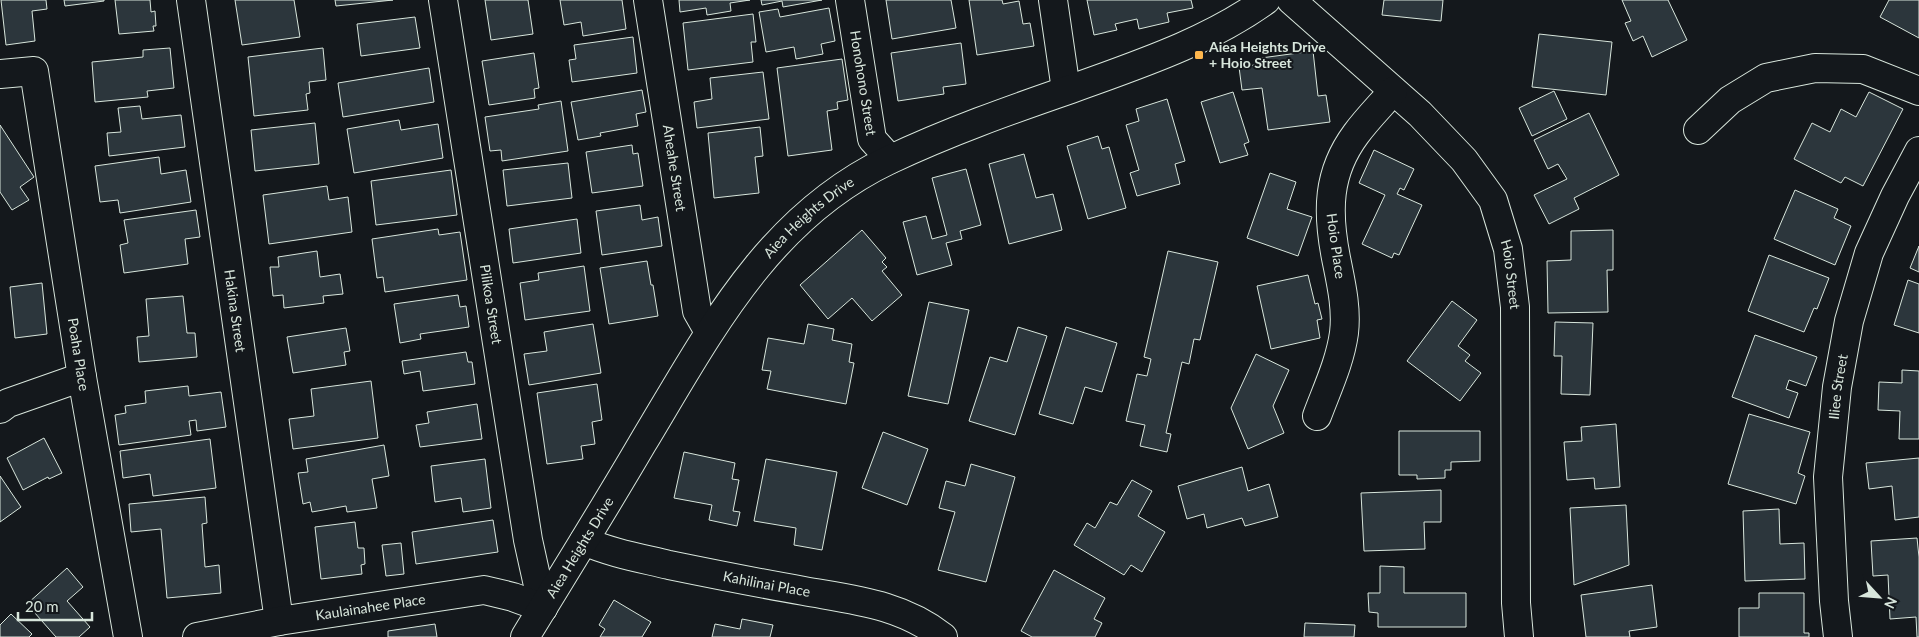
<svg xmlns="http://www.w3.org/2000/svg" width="1919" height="637" font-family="Lato,sans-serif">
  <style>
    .building { fill: #2c363c; stroke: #d8e6dc }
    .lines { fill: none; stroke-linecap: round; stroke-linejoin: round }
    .minor-casing { stroke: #d8e6dc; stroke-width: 30 }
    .minor { stroke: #14181c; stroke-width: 28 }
    .poi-dot { fill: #ffb74d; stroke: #14181c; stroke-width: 2 }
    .labels { text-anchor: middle; stroke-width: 4; stroke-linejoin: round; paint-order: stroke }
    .poi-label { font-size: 14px; font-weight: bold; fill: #d8e6dc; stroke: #14181c; text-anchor: start }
    .street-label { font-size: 14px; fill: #d8e6dc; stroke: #14181c }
  </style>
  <rect width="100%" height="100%" fill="#14181c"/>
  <g class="building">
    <path d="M1 0H46L47 9 32 11 35 41 6 45Z"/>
    <path d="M64 0H104V1L65 6Z"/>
    <path d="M115 0H150L151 12 155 11 156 26H153L154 31 119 34Z"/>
    <path d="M235 0H294L300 37 242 45Z"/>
    <path d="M335 0H393L336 6Z"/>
    <path d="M485 0H528L533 34 491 40Z"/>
    <path d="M560 0H622L626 29 583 36 581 22 564 25Z"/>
    <path d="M679 0H750L730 3 731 11 707 15 706 8 680 12Z"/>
    <path d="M761 0H822L783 7 782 1 762 5Z"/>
    <path d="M886 0H951L956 28 892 39Z"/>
    <path d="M969 0H1002L1003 4 1019 1 1023 24 1030 23 1034 46 977 55Z"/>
    <path d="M1087 0H1191L1193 8 1167 13 1169 22 1139 29 1137 19 1115 24 1117 30 1094 35Z"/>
    <path d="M1384 0H1443L1441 21 1382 15Z"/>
    <path d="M1622 0H1668L1687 40 1652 57 1643 36 1633 41 1625 23 1631 21Z"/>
    <path d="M1889 0H1919V38L1880 17Z"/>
    <path d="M829 8 835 41 821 44 823 54 796 59 794 47 766 52 759 12 778 9 780 17Z"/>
    <path d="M753 14 756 42H751L753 62 688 70 683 23Z"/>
    <path d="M415 17 420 48 361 56 357 24Z"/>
    <path d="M1539 34 1612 42 1606 95 1532 87Z"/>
    <path d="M633 37 637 73 572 82 569 60 576 59 574 45Z"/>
    <path d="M961 43 966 84 943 87 944 94 898 101 891 53Z"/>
    <path d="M170 48 174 88 147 91 148 97 95 102 92 62 143 57V50Z"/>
    <path d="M323 48 326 80 309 82 310 93 306 94 308 110 254 116 248 57Z"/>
    <path d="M1313 51 1318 96 1326 95 1330 122 1268 130 1262 88 1242 90 1239 67 1262 64 1261 58Z"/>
    <path d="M534 53 539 88 534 89 535 98 489 105 482 61Z"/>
    <path d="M842 59 848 100 837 102 838 109 827 111 832 150 788 156 777 68Z"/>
    <path d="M429 68 434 102 343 117 338 83Z"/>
    <path d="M763 72 769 119 697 128 694 102 712 99 710 78Z"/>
    <path d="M642 90 646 112 636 114 638 126 600 133 601 136 578 140 571 102Z"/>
    <path d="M1554 91 1567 119 1532 136 1519 108Z"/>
    <path d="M1233 92 1249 142 1244 144 1248 155 1220 163 1201 102Z"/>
    <path d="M1869 92 1903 109 1863 186 1845 177 1841 183 1794 159 1812 123 1830 132 1841 109 1856 117Z"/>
    <path d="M1167 99 1185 161 1175 164 1180 184 1137 196 1130 173 1139 170 1126 125 1139 121 1136 109Z"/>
    <path d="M561 101 568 151 502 161 501 150 490 151 485 117 539 109 538 105Z"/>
    <path d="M140 106 142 119 181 115 185 147 109 156 107 133 121 132 118 108Z"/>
    <path d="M1589 113 1619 175 1574 198 1579 209 1549 224 1534 195 1567 179 1558 164 1548 169 1534 140Z"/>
    <path d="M399 120 401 130 438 124 443 158 354 173 347 129Z"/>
    <path d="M315 123 319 164 255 171 251 130Z"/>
    <path d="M0 125 34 177 20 187 29 200 12 210 0 192Z"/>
    <path d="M760 127 763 156 755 157 759 193 714 198 708 133Z"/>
    <path d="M1098 136 1102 149 1109 147 1126 208 1088 219 1067 146Z"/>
    <path d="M632 145 633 154 638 153 643 186 592 193 586 152Z"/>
    <path d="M1374 150 1414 169 1404 190 1400 188 1397 194 1422 205 1399 255 1394 253 1392 258 1362 244 1385 195 1359 183Z"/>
    <path d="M1024 154 1036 198 1053 194 1062 230 1009 244 989 164Z"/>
    <path d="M159 157 161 174 186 170 191 202 120 213 118 200 100 202 95 166Z"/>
    <path d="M568 163 572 198 507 206 503 170Z"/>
    <path d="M966 169 981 225 960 231 962 239 946 243 952 265 917 275 903 222 926 216 932 239 947 235 932 178Z"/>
    <path d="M451 170 457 215 376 225 371 181Z"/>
    <path d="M1270 173 1296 182 1287 209 1312 217 1298 256 1247 238Z"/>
    <path d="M327 186 329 200 348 197 352 232 269 244 263 195Z"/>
    <path d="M1795 190 1838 209 1834 218 1851 226 1835 265 1774 239Z"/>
    <path d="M640 205 642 220 658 217 662 246 602 255 596 211Z"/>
    <path d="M196 210 200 237 185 239 188 264 124 273 120 245 128 243 124 220Z"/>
    <path d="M577 219 581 253 513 263 509 229Z"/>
    <path d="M438 229 439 235 460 232 467 280 385 292 383 277 377 278 372 239Z"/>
    <path d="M862 230 886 258 882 262 887 267 882 271 902 295 872 321 852 298 828 319 800 285Z"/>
    <path d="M1613 230V270H1607L1608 312 1548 313 1547 261 1571 260V231Z"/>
    <path d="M1919 246V272L1910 268Z"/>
    <path d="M317 251 320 277 340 274 343 294 323 296 324 303 284 308 283 295 273 296 270 267H279L278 257Z"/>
    <path d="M1168 251 1218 262 1200 340 1194 339 1189 364 1182 362 1166 433 1171 434 1167 452 1140 446 1145 425 1126 421 1137 374 1147 376 1151 359 1144 357Z"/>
    <path d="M1769 255 1829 278 1817 309 1814 308 1804 332 1748 311Z"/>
    <path d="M647 261 651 285H653L658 316 609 324 600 268Z"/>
    <path d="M584 266 590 311 525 320 520 283 539 280 538 273Z"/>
    <path d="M1308 275 1315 304 1318 303 1322 319 1317 320 1320 338 1271 349 1257 286Z"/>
    <path d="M1908 280 1919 284V333L1894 325Z"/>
    <path d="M42 283 47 334 15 338 10 287Z"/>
    <path d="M458 295 460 307 466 306 469 327 420 334 421 339 400 343 394 304Z"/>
    <path d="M183 296 187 333H195L197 357 139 362 137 337 149 336 146 299Z"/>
    <path d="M1452 301 1477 320 1458 346 1470 355 1465 361 1481 373 1460 401 1407 361Z"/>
    <path d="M929 302 969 310 948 404 908 396Z"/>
    <path d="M1555 322 1593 323 1590 395 1561 394 1562 356H1554Z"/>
    <path d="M593 324 601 373 529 385 524 354 547 351 544 332Z"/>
    <path d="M808 324 834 329 832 340 852 344 849 362 854 363 846 404 767 389 771 371 762 370 768 338 804 344Z"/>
    <path d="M1018 327 1047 336 1015 435 969 421 990 357 1007 362Z"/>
    <path d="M1066 327 1117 343 1102 392 1085 387 1073 424 1039 414Z"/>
    <path d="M346 328 350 351 344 352 346 365 293 373 287 337Z"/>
    <path d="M1755 335 1817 357 1806 386 1789 380 1786 389 1798 393 1789 418 1732 397Z"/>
    <path d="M466 352 468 362H472L475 384 423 391 420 371 404 374 402 361Z"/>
    <path d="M1256 354 1289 370 1273 406 1284 433 1248 449 1231 408Z"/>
    <path d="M1902 370 1919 371V439H1899L1900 411 1878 410 1879 382 1902 383Z"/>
    <path d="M371 381 378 438 293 449 289 419 314 416 311 389Z"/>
    <path d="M597 384 602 420 592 422 595 444 581 446 583 459 547 464 537 393Z"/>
    <path d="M188 386 189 396 221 392 226 427 197 431 196 420 189 421 191 435 119 445 115 415 126 413 125 406 146 403 145 391Z"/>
    <path d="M477 404 482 439 420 447 416 425 429 423 427 412Z"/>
    <path d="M1749 414 1810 432 1798 473 1805 476 1796 504 1728 484Z"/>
    <path d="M1616 424 1620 487 1595 489 1594 478 1567 480 1564 442 1582 441 1581 427Z"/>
    <path d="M1399 431H1480V461L1451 462V470H1445V478L1417 479V475H1399Z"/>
    <path d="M883 432 928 449 907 505 862 488Z"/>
    <path d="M44 438 62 473 49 479 48 477 23 490 7 458Z"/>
    <path d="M210 439 216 488 153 496 150 474 123 478 120 451Z"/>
    <path d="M384 445 389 476 372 479 377 508 347 512 346 506 312 512 310 502 303 504 298 473 308 472 306 459Z"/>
    <path d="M684 452 735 463 732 479 739 480 733 511 740 512 737 526 709 520 712 505 674 498Z"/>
    <path d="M1919 458V517L1895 520 1892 486 1869 489 1866 463Z"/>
    <path d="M485 459 491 508 463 512 461 498 435 502 431 466Z"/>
    <path d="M766 459 837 472 822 550 794 545 796 528 754 521Z"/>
    <path d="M971 464 1015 477 986 582 938 570 955 512 939 508 946 481 965 486Z"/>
    <path d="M1242 467 1248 491 1269 484 1278 517 1245 526 1242 518 1207 528 1204 514 1187 519 1178 486Z"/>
    <path d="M0 476 21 507 0 522Z"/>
    <path d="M1132 480 1152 491 1138 516 1165 532 1142 572 1131 565 1124 575 1074 545 1087 523 1095 528 1110 502 1117 505Z"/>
    <path d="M1441 490V522H1424L1425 549 1364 551 1361 493Z"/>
    <path d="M205 497 207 523 202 524 205 567 219 565 221 593 167 598 161 529 131 532 129 504Z"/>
    <path d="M1626 505 1629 565 1574 585 1570 508Z"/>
    <path d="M1779 509 1780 544 1804 543 1805 579 1745 581 1743 511Z"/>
    <path d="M493 520 498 552 416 564 412 532Z"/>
    <path d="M355 522 358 548H364L365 564 361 565 362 574 321 579 315 527Z"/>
    <path d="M1917 538 1919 557V637H1917L1916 617 1890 619 1888 575 1873 576 1871 541Z"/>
    <path d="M401 543 404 574 386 576 382 545Z"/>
    <path d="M1380 566 1404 567V593H1466V627H1378V613L1369 612 1368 593H1380Z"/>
    <path d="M67 568 83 587 67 601 90 627 79 637H56L27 604Z"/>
    <path d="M1054 570 1105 598 1094 619 1102 623 1095 637H1032L1021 631Z"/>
    <path d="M1652 585 1657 627 1629 631 1630 637H1586L1581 595Z"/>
    <path d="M1759 593H1804V633H1809V637H1739V608H1759Z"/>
    <path d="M614 600 651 622 642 637H600L605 629 599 625Z"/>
    <path d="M11 614 32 634 29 637H0V625Z"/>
    <path d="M742 619 773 625 770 637H712L715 624 740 629Z"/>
    <path d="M1305 623 1355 625 1354 637H1304Z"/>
    <path d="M435 624 437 637H388V631Z"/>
  </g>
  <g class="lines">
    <defs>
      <g id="minor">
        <path id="s1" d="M191 0 279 621"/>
        <path id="s2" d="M443 0 528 540 543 608"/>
        <path id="s3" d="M648 0 697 311 709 332"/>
        <path id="s4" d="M850 0 872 139 890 159"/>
        <path d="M1053 0 1066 90"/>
        <path id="s5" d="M1291 0 1420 114 1464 160 1493 200 1508 249 1515 307 1516 603 1519 637"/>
        <path id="s6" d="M0 74 34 71 82 377 128 637"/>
        <path d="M1698 130 1730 100 1766 78 1815 68 1863 69 1919 91"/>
        <path d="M0 409 8 403 82 377"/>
        <path d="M1317 416C1327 389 1340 362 1344 333 1347 308 1341 283 1336 258 1327 212 1327 173 1356 134 1367 119 1381 105 1393 91"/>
        <path id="s7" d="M584 541C611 553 640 558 669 565 713 574 758 583 804 591 854 600 901 604 943 637"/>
        <path id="s8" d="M197 637 279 621 484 590 513 597 543 608"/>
        <path id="s9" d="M525 637C564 573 604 509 642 444 709 333 767 218 889 160 948 132 1010 110 1071 89 1137 65 1208 42 1266 0"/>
        <path id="s10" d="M1838 637 1834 601 1828 477 1837 387 1849 321 1869 253 1895 196 1919 151"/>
      </g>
    </defs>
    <use href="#minor" class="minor-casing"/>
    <use href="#minor" class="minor"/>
  </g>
  <rect class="poi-dot" x="1194" y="50" width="10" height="10" rx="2.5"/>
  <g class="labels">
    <g class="poi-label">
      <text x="1209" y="52">Aiea Heights Drive<tspan x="1209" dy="16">+ Hoio Street</tspan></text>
    </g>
    <g class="street-label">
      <text dy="5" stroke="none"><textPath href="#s4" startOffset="84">Honohono Street</textPath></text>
      <text dy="5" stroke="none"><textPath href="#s3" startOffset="170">Aheahe Street</textPath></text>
      <text dy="5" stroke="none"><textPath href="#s9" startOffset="509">Aiea Heights Drive</textPath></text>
      <text transform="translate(1336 246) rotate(82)" y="5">Hoio Place</text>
      <text dy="5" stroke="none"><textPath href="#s5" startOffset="362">Hoio Street</textPath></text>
      <text dy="5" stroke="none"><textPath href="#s2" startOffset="308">Pilikoa Street</textPath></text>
      <text dy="5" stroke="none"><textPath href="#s1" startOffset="314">Hakina Street</textPath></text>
      <text dy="5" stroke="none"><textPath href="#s6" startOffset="321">Poaha Place</textPath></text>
      <text dy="5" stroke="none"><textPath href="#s10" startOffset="251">Iliee Street</textPath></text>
      <text dy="5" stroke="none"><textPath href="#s9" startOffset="105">Aiea Heights Drive</textPath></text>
      <text dy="5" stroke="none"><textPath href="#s7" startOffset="188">Kahilinai Place</textPath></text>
      <text dy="5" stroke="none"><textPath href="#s8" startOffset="176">Kaulainahee Place</textPath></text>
    </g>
  </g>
  <g transform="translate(1879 597) rotate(116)" stroke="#14181c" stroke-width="4" paint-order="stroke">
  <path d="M0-4L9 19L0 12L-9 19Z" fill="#d8e6dc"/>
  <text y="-8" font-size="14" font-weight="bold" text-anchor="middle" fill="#d8e6dc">N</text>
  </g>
  <path d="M18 612v8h74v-8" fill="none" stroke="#d8e6dc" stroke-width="2.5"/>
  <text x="25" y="612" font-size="15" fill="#d8e6dc" stroke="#14181c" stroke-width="4" paint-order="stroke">20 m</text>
</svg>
